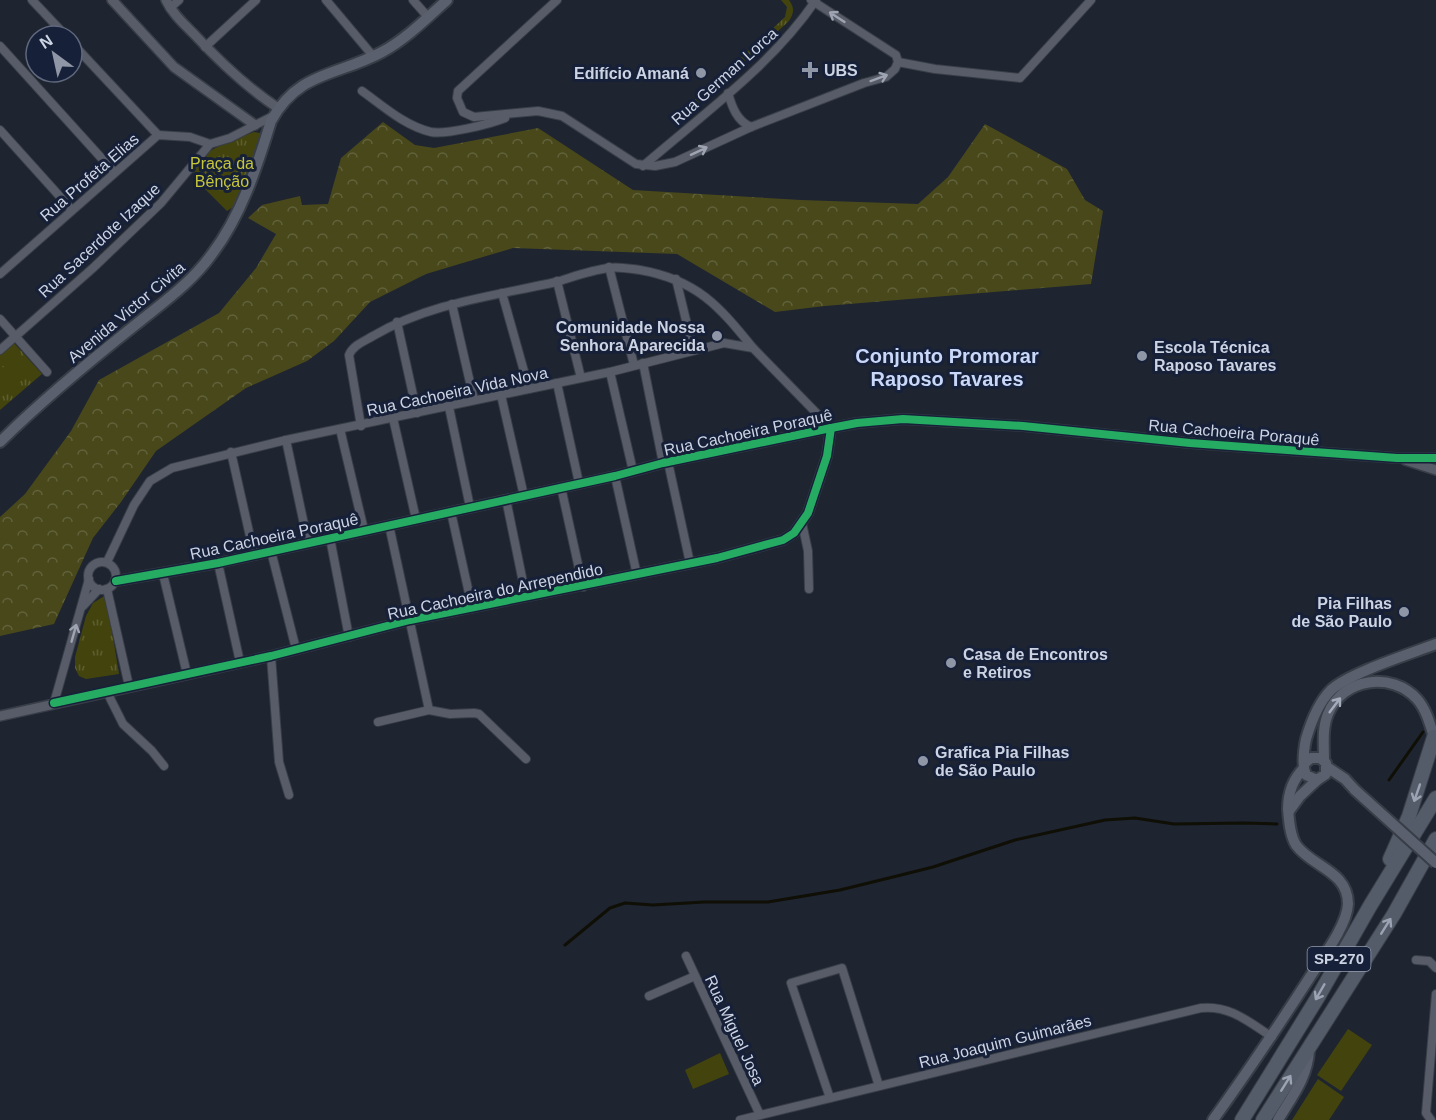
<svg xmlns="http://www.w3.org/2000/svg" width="1436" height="1120" font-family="Arial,sans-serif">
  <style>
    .grass { fill: url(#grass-tufts) }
    .forest { fill: url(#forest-crowns) }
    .garden { fill: #43440d }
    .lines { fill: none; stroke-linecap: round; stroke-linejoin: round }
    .stream { stroke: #0f0f06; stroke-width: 3 }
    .minor-casing { stroke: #383e47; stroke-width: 10 }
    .tertiary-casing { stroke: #383e47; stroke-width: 12 }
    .secondary-casing { stroke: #383e47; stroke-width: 14 }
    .motorway-casing { stroke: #383e47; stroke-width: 16 }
    .minor { stroke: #585c68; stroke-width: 8 }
    .tertiary { stroke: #585c68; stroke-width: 9 }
    .secondary { stroke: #5a606d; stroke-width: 10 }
    .motorway { stroke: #545b69; stroke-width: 14 }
    .secondary-bridge-casing { stroke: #383e47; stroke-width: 14; stroke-linecap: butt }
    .secondary-bridge { stroke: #5a606d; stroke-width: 10 }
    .cycleway-casing { stroke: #162038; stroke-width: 11 }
    .cycleway { stroke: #26ab63; stroke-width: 8 }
    .oneway { stroke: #9ea4b2 }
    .oneway2 { stroke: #a4abba }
    .oneway3 { stroke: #9ca4b3 }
    .poi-dot { fill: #8f96a5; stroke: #162038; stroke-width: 2 }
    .labels { text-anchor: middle; stroke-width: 6; stroke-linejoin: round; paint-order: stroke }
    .shield { fill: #162038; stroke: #959eb0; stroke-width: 1.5 }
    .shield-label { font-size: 15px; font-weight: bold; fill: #ccd4e4 }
    .poi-label { font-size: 16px; font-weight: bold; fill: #ccd4e4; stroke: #162038; text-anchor: start }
    .street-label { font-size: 16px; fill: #ccd4e4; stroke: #162038 }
    .park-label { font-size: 16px; fill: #c6c639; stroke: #162038 }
    .quarter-label { font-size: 20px; font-weight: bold; fill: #c9d7f9; stroke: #162038 }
  </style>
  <defs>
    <pattern id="grass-tufts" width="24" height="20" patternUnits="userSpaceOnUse" patternTransform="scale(1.5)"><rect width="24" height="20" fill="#43440d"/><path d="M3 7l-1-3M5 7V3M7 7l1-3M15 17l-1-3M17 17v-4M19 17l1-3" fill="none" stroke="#5d5e30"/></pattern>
    <pattern id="forest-crowns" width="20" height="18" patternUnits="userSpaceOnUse" patternTransform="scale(1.5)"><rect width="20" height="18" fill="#48481a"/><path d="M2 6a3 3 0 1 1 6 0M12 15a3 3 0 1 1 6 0" fill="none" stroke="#61623b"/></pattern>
  </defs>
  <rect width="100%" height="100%" fill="#1e2430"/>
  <g class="grass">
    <path d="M781 0H789C795 8 794 14 788 22L689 112 686 108 785 17 787 7Z"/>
    <path d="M254 132 260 133 261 139 234 206 227 211 193 177C194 150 234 140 254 132Z"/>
    <path d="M14 343 42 374 0 410V355Z"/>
    <path d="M106 595 119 674 86 679 79 676 75 668V657L86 616 93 603Z"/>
  </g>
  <path class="forest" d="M383 122 415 145 434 148 538 128 633 190 801 200 918 204 948 177 985 124 1067 169 1085 200 1103 211 1091 284 825 306 775 312 677 254 513 248 426 274 370 302 334 341 307 361 246 388 156 451 121 502 93 538 54 624 0 636V517L25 494 71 431 99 380 219 313 256 268 276 234 248 218 262 205 300 196 302 205 328 204 341 158Z"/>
  <g class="garden">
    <path d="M14 358 27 374 4 394 0 389V370Z"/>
    <path d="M1348 1029 1372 1045 1341 1091 1317 1075Z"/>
    <path d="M720 1053 729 1074 693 1089 685 1070Z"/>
    <path d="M1318 1079 1344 1097 1329 1120H1292Z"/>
  </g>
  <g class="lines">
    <g class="stream">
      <path d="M1389 780 1423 732"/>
      <path d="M565 945 610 908 625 903 653 905 704 902H768L840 890 897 876 933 867 1015 840 1105 820 1135 818 1174 824 1243 823 1277 824"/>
    </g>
    <defs>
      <g id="minor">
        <path d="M32 0 66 36"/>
        <path d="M326 0 373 56"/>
        <path d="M413 0 428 17"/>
        <path d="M557 0 458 91 457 98 463 112 474 117 538 111 562 116 636 164 655 166 675 162 751 127 864 83 886 77 895 69 898 62 896 55 811 0"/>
        <path d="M170 8 179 0"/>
        <path d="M72 43 158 135"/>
        <path d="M0 46 114 172"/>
        <path d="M205 47 256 0"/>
        <path d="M898 62 935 69 1020 78 1091 0"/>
        <path d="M362 91C383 106 405 126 431 132 446 135 490 124 505 118"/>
        <path d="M728 93C732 107 737 121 751 127"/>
        <path d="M0 130 72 210"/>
        <path d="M643 166C702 115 772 65 816 0"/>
        <path d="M609 267 634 365"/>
        <path d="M0 274 158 135 190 137 210 144 230 138 273 116"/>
        <path d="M676 279 693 349"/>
        <path d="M557 281 581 378"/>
        <path d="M502 293 529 389"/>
        <path d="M452 304 474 400"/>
        <path d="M0 319 47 372"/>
        <path d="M397 322 417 413"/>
        <path d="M0 350 93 268 161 203 210 144"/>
        <path d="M643 363 663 463"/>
        <path d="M610 372 633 471"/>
        <path d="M557 383 579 483"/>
        <path d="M501 395 524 496"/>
        <path d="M449 407 470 507"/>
        <path d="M393 418 416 519"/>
        <path d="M361 426 349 355C353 345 365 341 373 336 429 303 494 296 556 282 573 277 591 270 609 268 618 266 631 269 640 270 697 280 719 306 753 348"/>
        <path d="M340 429 364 530"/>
        <path d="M286 440 308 543"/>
        <path d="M231 452 254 554"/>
        <path d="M668 462 690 563"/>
        <path d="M615 476 637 575"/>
        <path d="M561 487 583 587"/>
        <path d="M506 499 526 597"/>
        <path d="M451 512 472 607"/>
        <path d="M802 523 808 551 809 589"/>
        <path d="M330 538 349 637"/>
        <path d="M271 551 296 649"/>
        <circle cx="102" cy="576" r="14"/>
        <path d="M107 562 134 505 150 481 172 468 286 440 610 372 724 343 753 348 831 428"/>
        <path d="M218 563 240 662"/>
        <path d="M163 574 187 674"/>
        <path d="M107 589 129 686"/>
        <path d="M83 606 99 589"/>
        <path d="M271 656 279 762 289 795"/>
        <path d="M107 692 123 724 152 751 164 766"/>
        <path d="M54 703 89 579"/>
        <path d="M429 710 450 714 474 713 479 714 526 759"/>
        <path d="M378 722 429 710 389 525"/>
        <path d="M686 956 760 1115"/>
        <path d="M1416 960 1429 961 1436 968"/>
        <path d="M649 996 695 976"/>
        <path d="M830 1098 791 983 842 968 879 1086"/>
        <path d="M740 1120 1201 1008C1230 1005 1249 1022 1272 1037"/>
        <path d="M1431 1120 1426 1113 1436 994"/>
      </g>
      <g id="tertiary">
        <path d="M112 0 174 67 255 125"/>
        <path d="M166 0C172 13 183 23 193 33 219 61 246 87 278 108"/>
        <path d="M1405 460 1436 470"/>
        <path d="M116 581 218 563 615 476 663 463 831 428 857 423 903 419 1023 426 1190 443 1397 458H1436"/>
        <path d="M0 716 271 656 410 620 717 558 783 540 794 533 808 513 827 456 831 428"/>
      </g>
      <g id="secondary">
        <path d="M0 442C43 399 91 360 139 322 165 301 192 282 212 254 241 216 257 167 271 121 298 71 338 76 382 52 406 39 427 18 447 0"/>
        <path d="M1324 760C1324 745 1322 728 1328 714 1342 678 1392 671 1417 699 1426 709 1430 724 1434 737"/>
        <path d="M1305 763 1311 758H1320L1326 763V774L1317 780 1306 775C1302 766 1304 749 1306 739 1311 722 1318 703 1331 690 1349 673 1410 654 1436 644"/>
        <path d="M1327 767 1345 779 1355 790"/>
        <path d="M1289 811 1300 796 1317 780"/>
        <path d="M1213 1120C1247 1073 1279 1025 1310 977 1322 958 1347 926 1348 904 1348 871 1312 867 1296 845 1290 835 1289 821 1288 809 1288 794 1293 779 1304 768"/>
        <path d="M1278 1120C1291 1098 1308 1077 1309 1050"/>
      </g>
      <g id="motorway">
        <path d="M1390 859 1409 816 1434 737"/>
        <path d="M1242 1120 1318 997 1370 906 1436 798"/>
        <path d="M1263 1120 1394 914 1436 839"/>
      </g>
    </defs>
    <use href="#minor" class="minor-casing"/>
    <use href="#tertiary" class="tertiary-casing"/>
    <use href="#secondary" class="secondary-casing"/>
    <use href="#motorway" class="motorway-casing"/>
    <use href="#minor" class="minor"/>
    <use href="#tertiary" class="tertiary"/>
    <use href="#secondary" class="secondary"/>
    <use href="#motorway" class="motorway"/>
    <defs>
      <path id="secondary-bridge" d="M1355 790 1436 863"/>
    </defs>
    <use href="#secondary-bridge" class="secondary-bridge-casing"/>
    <use href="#secondary-bridge" class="secondary-bridge"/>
    <defs>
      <g id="cycleway">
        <path d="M116 581 218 563 615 476 663 463 831 428 857 423 903 419 1023 426 1190 443 1397 458H1436"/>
        <path d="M54 703 271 656 410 620 717 558 783 540 794 533 808 513 827 456 831 428"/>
      </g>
    </defs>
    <use href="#cycleway" class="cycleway-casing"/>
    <use href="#cycleway" class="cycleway"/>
  </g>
  <defs><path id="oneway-shaft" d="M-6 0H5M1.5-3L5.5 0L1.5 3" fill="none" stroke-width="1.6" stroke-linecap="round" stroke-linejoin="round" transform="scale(1.5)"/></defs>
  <g class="oneway">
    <use href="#oneway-shaft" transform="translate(837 17) rotate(-147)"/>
    <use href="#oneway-shaft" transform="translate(879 78) rotate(-20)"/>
    <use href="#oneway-shaft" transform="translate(699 151) rotate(-25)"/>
    <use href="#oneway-shaft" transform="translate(74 633) rotate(-74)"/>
  </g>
  <use class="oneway2" href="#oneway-shaft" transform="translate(1335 705) rotate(-53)"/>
  <g class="oneway3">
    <use href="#oneway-shaft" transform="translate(1417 793) rotate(109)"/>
    <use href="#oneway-shaft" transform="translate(1386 926) rotate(-58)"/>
    <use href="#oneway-shaft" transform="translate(1320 992) rotate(120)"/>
    <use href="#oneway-shaft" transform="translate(1286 1083) rotate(-58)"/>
  </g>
  <g class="poi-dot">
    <path d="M807 61h6v6h6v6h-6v6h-6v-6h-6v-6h6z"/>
    <circle cx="701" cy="73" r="6"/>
    <circle cx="717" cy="336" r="6"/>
    <circle cx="1142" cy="356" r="6"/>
    <circle cx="1404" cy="612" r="6"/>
    <circle cx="951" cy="663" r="6"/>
    <circle cx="923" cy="761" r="6"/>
  </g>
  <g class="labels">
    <rect class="shield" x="1307.5" y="947" width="63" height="24" rx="4.5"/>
    <g class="shield-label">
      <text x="1339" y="964">SP-270</text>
    </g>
    <g class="poi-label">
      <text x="824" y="76">UBS</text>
      <text x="689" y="79" text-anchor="end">Edifício Amaná</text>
      <text x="705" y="333" text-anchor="end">Comunidade Nossa<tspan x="705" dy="18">Senhora Aparecida</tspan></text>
      <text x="1154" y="353">Escola Técnica<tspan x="1154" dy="18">Raposo Tavares</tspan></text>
      <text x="1392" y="609" text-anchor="end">Pia Filhas<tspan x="1392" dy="18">de São Paulo</tspan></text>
      <text x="963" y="660">Casa de Encontros<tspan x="963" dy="18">e Retiros</tspan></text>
      <text x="935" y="758">Grafica Pia Filhas<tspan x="935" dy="18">de São Paulo</tspan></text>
    </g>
    <g class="street-label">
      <text transform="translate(724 76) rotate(-42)" y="6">Rua German Lorca</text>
      <text transform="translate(89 177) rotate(-41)" y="6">Rua Profeta Elias</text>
      <text transform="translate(99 240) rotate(-43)" y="6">Rua Sacerdote Izaque</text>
      <text transform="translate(126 312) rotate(-40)" y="6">Avenida Victor Civita</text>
      <text transform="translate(457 391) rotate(-12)" y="6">Rua Cachoeira Vida Nova</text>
      <text transform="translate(748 432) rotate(-12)" y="6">Rua Cachoeira Poraquê</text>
      <text transform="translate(1234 432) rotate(5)" y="6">Rua Cachoeira Poraquê</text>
      <text transform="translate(274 536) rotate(-12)" y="6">Rua Cachoeira Poraquê</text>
      <text transform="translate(495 591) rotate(-12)" y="6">Rua Cachoeira do Arrependido</text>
      <text transform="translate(735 1030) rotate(65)" y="6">Rua Miguel Josa</text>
      <text transform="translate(1005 1041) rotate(-14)" y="6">Rua Joaquim Guimarães</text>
    </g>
    <g class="park-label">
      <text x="222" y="169">Praça da<tspan x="222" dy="18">Bênção</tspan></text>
    </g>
    <g class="quarter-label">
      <text x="947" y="363">Conjunto Promorar<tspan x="947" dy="23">Raposo Tavares</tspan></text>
    </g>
  </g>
  <g transform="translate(54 54) rotate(327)"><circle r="28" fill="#162038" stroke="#5f687d" stroke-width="1.5"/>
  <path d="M0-4.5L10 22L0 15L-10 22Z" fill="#8f96a5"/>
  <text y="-9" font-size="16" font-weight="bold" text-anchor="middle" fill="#ccd4e4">N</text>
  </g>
</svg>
